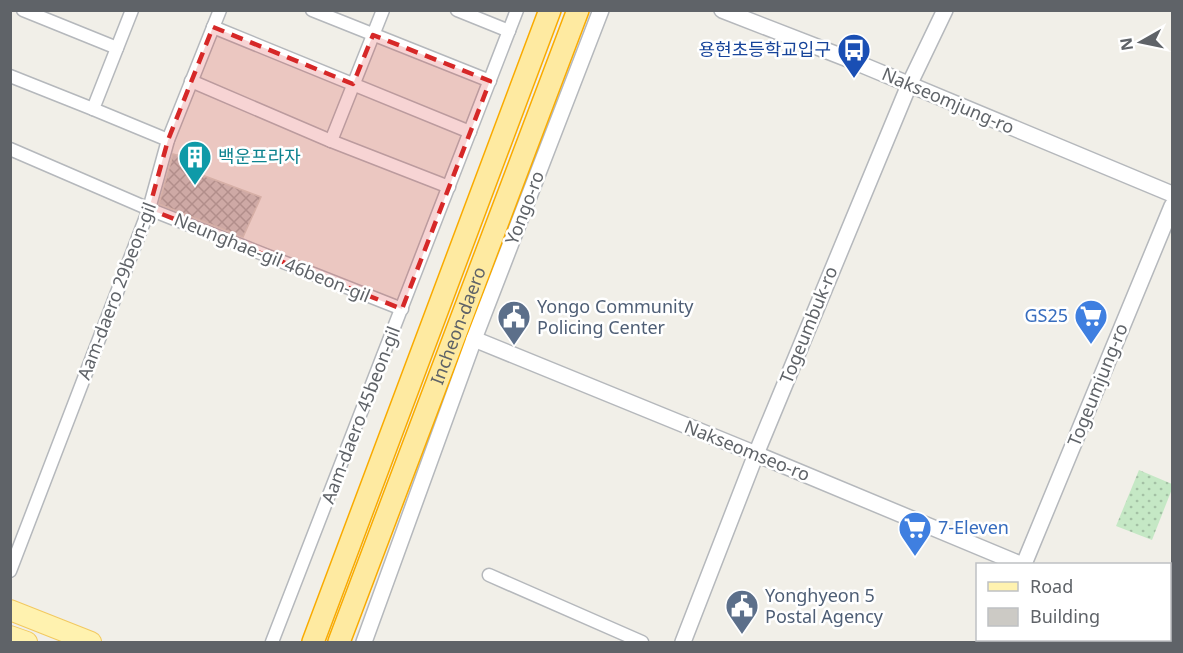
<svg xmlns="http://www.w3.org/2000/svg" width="1183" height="653" font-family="'Noto Sans','Noto Sans KR',sans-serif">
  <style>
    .park { fill: url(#park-dots) }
    .building { fill: url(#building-cross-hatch); stroke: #d6d1c6; stroke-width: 1.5 }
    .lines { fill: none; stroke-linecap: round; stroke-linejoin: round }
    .minor-casing { stroke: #b5b8bc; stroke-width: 15 }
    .tertiary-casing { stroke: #b5b8bc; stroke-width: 18 }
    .primary-casing { stroke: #f2c960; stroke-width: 22 }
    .trunk-casing { stroke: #f9ab00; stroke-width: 24 }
    .minor { stroke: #fff; stroke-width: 12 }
    .tertiary { stroke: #fff; stroke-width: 15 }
    .primary { stroke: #fff2af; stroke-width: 20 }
    .trunk { stroke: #feeaa1; stroke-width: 21 }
    .marked { fill: #d62828; fill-opacity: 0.2; stroke: #d62828; stroke-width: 4.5; stroke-dasharray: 12 8; stroke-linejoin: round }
    .labels { text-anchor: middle; stroke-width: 5; stroke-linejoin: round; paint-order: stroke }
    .transit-label { font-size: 18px; fill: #164399; stroke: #fff; text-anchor: end }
    .street-label { font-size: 18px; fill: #5f6368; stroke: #fff }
    .culture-label { font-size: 18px; fill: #0d838f; stroke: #fff; text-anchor: start }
    .service-label { font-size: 18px; fill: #4e5e75; stroke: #fff; text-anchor: start }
    .shop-label { font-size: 18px; fill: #366cbe; stroke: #fff; text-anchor: end }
  </style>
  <defs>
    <pattern id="park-dots" width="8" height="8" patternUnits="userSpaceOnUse" patternTransform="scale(1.5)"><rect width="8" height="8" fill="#c5e8c5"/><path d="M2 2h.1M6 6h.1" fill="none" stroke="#a3c0a4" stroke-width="1.8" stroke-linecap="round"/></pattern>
    <pattern id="building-cross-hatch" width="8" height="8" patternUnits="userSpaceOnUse" patternTransform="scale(1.5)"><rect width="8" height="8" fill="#cccac5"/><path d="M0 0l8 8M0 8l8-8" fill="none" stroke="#a9a8a4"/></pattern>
  </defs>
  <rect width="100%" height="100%" fill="#f1efe8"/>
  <path class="park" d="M1139 470 1172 484V489L1152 540 1116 526Z"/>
  <path class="building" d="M173 154 209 164 202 175 261 197 243 237 159 204Z"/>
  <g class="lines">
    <defs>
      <g id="minor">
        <path d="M23 10 117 48"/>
        <path d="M132 10 93 109 168 140"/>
        <path d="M312 10 490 81"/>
        <path d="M457 10 509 31"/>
        <path d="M213 27 470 132"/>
        <path d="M10 76 93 109"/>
        <path d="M191 81 331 141 449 187"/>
        <path d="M331 141 383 10"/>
        <path d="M10 149 149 209 402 309"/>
        <path d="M10 571 149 209 168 140 220 10"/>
        <path d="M489 575 642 642"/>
        <path d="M272 642 517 10"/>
      </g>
      <g id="tertiary">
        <path d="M722 10 848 59 1172 194"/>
        <path d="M474 339 756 454 1020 564"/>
        <path d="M1024 564 1172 206"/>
        <path d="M1170 624 1172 625"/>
        <path d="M364 642 474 339 601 10"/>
        <path d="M683 642 756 454 909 85 945 10"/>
        <path d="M992 642 993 640"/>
      </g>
      <g id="primary">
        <path d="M10 610 91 642"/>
        <path d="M10 636 27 642"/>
      </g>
      <g id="trunk">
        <path d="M313 642 550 10"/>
        <path id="s1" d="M339 642 578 10"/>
      </g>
    </defs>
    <use href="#minor" class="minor-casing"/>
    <use href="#tertiary" class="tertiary-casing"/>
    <use href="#primary" class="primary-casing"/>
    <use href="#trunk" class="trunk-casing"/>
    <use href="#minor" class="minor"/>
    <use href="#tertiary" class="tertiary"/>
    <use href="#primary" class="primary"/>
    <use href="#trunk" class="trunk"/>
  </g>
  <path class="marked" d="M213 27 353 84 373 35 490 81 402 309 149 209 168 140Z"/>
  <defs>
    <symbol id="bus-pin" viewBox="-11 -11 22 30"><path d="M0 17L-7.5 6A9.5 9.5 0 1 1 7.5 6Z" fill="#1a4fb4" stroke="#fff"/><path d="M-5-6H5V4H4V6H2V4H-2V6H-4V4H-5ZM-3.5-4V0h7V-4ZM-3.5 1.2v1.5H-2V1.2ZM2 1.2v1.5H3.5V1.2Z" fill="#fff"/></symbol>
    <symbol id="building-pin" viewBox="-11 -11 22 30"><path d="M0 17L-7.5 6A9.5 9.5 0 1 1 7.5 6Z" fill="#0f9aa8" stroke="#fff"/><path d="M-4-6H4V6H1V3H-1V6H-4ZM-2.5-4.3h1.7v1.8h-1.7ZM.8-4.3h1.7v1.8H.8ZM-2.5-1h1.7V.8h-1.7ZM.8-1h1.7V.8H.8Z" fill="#fff"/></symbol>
    <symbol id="supermarket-pin" viewBox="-11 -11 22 30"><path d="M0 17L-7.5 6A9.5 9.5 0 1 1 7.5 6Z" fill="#3f7fe0" stroke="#fff"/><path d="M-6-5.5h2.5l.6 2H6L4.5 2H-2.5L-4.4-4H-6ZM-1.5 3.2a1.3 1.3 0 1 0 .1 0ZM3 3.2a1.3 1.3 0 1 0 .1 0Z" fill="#fff"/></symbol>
    <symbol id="civic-pin" viewBox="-11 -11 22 30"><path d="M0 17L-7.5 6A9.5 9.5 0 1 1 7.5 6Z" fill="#5c6f8a" stroke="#fff"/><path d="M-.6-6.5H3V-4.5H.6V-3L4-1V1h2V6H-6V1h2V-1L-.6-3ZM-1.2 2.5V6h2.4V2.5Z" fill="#fff"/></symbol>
  </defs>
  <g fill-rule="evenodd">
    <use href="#bus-pin" x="835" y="31" width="38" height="52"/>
    <use href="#building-pin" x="176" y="138" width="38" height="52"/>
    <use href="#supermarket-pin" x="1072" y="297" width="38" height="52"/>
    <use href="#civic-pin" x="495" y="298" width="38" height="52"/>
    <use href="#supermarket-pin" x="896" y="509" width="38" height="52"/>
    <use href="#civic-pin" x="723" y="587" width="38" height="52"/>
  </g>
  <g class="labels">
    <g class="transit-label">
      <text x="831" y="56">용현초등학교입구</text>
    </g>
    <g class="street-label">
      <text transform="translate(948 101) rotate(23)" y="6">Nakseomjung-ro</text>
      <text transform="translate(525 208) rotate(-69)" y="6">Yongo-ro</text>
      <text transform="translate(272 258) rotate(22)" y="6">Neunghae-gil 46beon-gil</text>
      <text transform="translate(117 291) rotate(-69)" y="6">Aam-daero 29beon-gil</text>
      <text transform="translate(809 325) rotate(-68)" y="6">Togeumbuk-ro</text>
      <text dy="6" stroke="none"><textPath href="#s1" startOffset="338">Incheon-daero</textPath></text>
      <text transform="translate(1098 385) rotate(-68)" y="6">Togeumjung-ro</text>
      <text transform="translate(361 415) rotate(-69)" y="6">Aam-daero 45beon-gil</text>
      <text transform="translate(747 451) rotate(22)" y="6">Nakseomseo-ro</text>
    </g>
    <g class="culture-label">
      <text x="218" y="163">백운프라자</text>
    </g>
    <g class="service-label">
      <text x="537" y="313">Yongo Community<tspan x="537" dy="21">Policing Center</tspan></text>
      <text x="765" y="602">Yonghyeon 5<tspan x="765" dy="21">Postal Agency</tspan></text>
    </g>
    <g class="shop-label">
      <text x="1068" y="322">GS25</text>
      <text x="938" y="534" text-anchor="start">7-Eleven</text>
    </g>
  </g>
  <rect width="1183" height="653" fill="none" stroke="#5f6368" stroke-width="24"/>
  <rect x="976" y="563" width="195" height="78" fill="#ffffff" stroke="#bfc1c3" stroke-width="1.5"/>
  <rect x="988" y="582" width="30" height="9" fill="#fff2af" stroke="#bfc1c3" stroke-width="1.5"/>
  <text x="1030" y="593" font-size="18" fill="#5f6368">Road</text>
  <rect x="988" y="608" width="30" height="18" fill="#cccac5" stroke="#bfc1c3" stroke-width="1.5"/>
  <text x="1030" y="623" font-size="18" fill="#5f6368">Building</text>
  <g transform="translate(1141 42) rotate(261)" stroke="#ffffff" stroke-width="4.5" paint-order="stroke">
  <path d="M0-4.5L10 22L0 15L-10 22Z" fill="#5f6368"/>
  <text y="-9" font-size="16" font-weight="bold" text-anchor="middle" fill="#5f6368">N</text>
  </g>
</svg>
